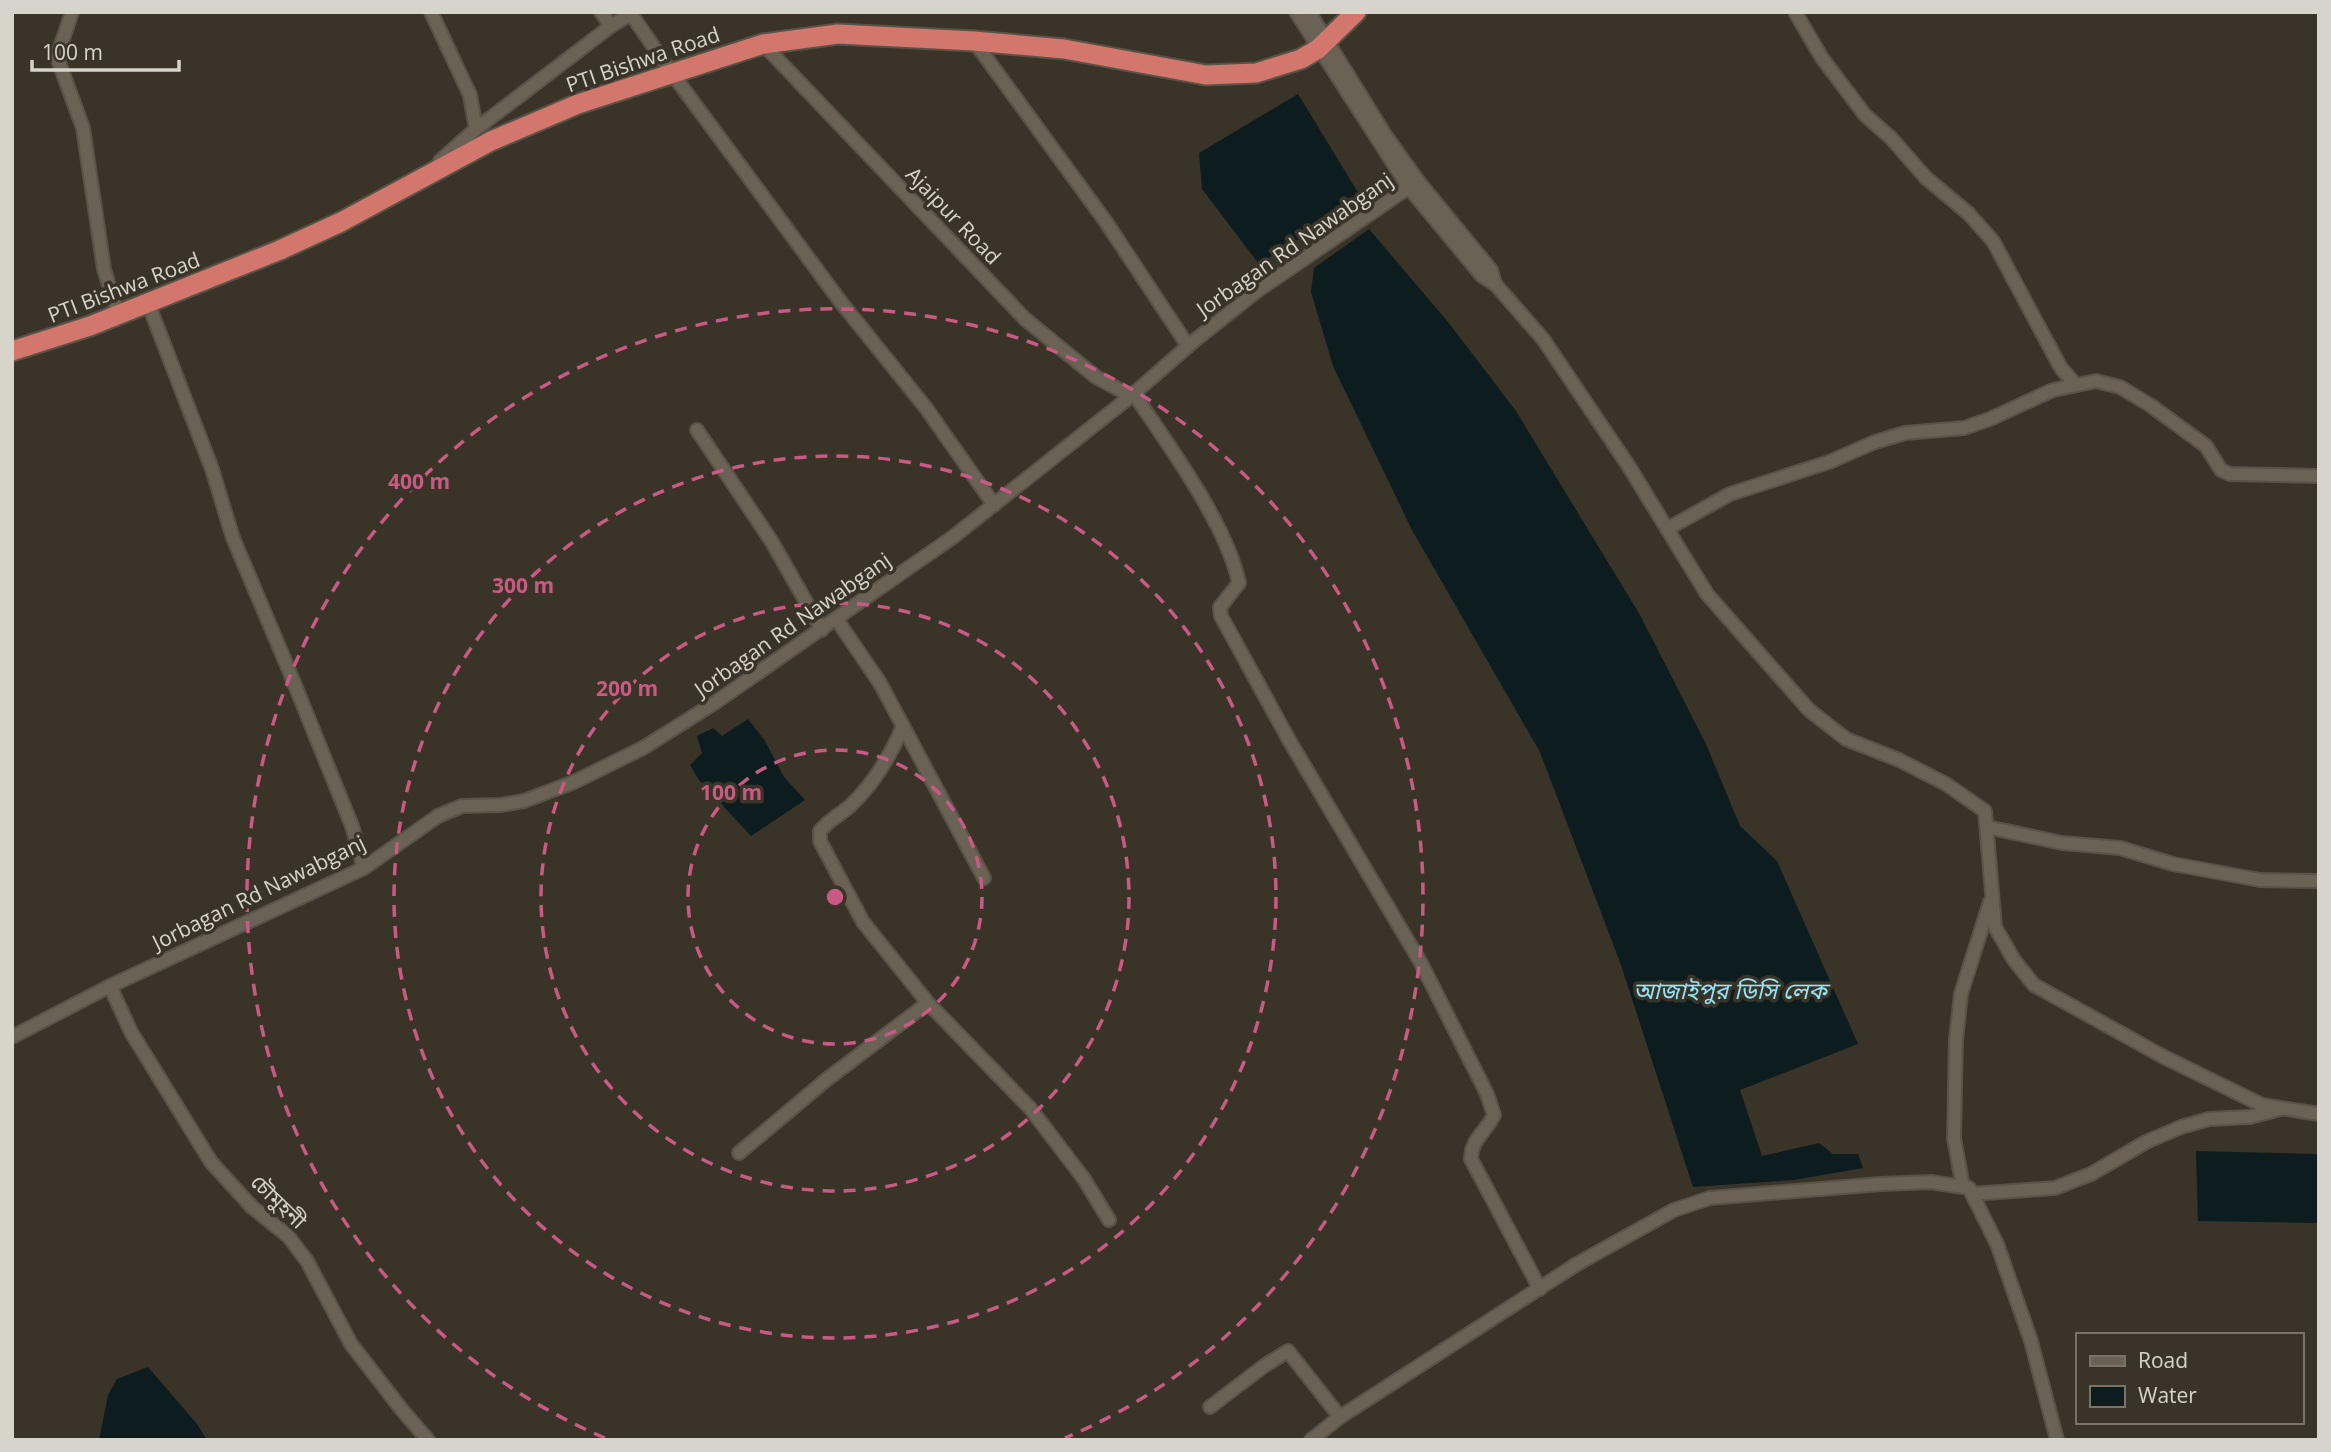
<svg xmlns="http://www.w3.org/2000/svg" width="2331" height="1452" font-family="'Open Sans','Noto Sans Bengali',sans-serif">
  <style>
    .water { fill: #0d1c1f }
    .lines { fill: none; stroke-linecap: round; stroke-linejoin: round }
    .minor-casing { stroke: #585248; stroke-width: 16 }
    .highway-casing { stroke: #585248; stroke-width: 23 }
    .minor { stroke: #696255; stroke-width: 12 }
    .highway { stroke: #d3766b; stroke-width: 19 }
    .ring { fill: none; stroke: #c95a83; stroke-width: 3.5; stroke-dasharray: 12 9 }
    .labels { text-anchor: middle; stroke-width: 7; stroke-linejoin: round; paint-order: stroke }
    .street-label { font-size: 21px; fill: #d7d4cc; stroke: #3a3428 }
    .water-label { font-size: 23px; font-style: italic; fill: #94e6f8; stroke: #3a3428 }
    .centre { fill: #c95a83; stroke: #3a3428; stroke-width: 3.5 }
    .ring-label { font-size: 21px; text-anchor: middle; font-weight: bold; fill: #c95a83; stroke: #3a3428; stroke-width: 7; stroke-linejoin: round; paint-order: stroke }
  </style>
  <rect width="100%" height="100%" fill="#3a3428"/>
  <g class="water">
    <path d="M1298 94 1362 199 1259 264 1202 189 1199 153Z"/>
    <path d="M1369 229 1448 322 1516 411 1640 615 1706 744 1740 826 1777 861 1858 1044 1740 1090 1762 1156 1819 1143 1833 1154H1858L1863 1168 1794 1180 1693 1187 1621 965 1540 752 1412 530 1333 366 1311 292 1314 268Z"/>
    <path d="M748 719 765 741 784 777 805 800 751 836 699 780 690 765 702 753 697 736 713 728 722 736Z"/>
    <path d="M2196 1151 2319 1154V1223L2198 1221Z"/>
    <path d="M148 1367 197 1424 207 1440H99L108 1395 117 1379Z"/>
  </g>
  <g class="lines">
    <defs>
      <g id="minor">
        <path d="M72 12 57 57 83 128 104 269 118 315"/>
        <path d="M431 12 470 95 476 129"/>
        <path d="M601 12 611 26"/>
        <path d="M1296 12 1409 188 1482 276 1495 284 1543 339 1628 465 1707 594 1809 710 1846 739 1899 760 1946 784 1985 811 1995 927 2014 960 2034 985 2162 1056 2262 1105 2319 1114"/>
        <path d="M1309 12 1385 135 1418 181 1491 270 1495 284"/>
        <path d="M1795 12 1822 58 1865 115 1891 138 1926 178 1968 213 1993 241 2061 368 2075 384"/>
        <path d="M631 14 671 72 840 301 926 408 994 505"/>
        <path d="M974 41 1106 222 1188 346"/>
        <path d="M763 44 1025 319 1096 377 1131 396"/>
        <path d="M440 161 476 129 611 26 634 12"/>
        <path d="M148 303 212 469 233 538 288 668 352 826 364 868"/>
        <path d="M1134 394C1169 446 1226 523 1239 583L1220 607 1221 616 1289 740 1421 963 1487 1094 1494 1115C1486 1132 1471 1139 1471 1159L1540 1289"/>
        <path d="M697 430 772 542 822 630"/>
        <path d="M1667 529 1730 494 1829 462 1875 442 1905 433 1964 428 1990 419 2053 390 2096 381 2120 387 2150 405 2206 446 2221 470 2230 474 2319 476"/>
        <path d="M837 620 880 683 984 878"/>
        <path d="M903 726C890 757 874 784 849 807 839 815 828 821 820 831V841L863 922 928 1003 1030 1108 1084 1179 1109 1220"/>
        <path d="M1987 827 2062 843 2120 848 2173 864 2260 880 2319 881"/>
        <path d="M110 986 131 1032 211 1162 252 1207 288 1236 307 1261 351 1344 402 1410 428 1440"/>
        <path d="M12 1037 110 986 364 868 438 816 462 806 501 805 524 801 574 782 643 748 716 702 953 537 1131 396 1194 341 1257 291 1418 181"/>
        <path d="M739 1153 826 1080 928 1003"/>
        <path d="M1963 1187 1954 1138 1956 1039 1961 994 1990 902"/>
        <path d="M1972 1194 2055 1188 2091 1174 2146 1142 2181 1127 2209 1119 2250 1117 2280 1109"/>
        <path d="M1210 1407 1264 1366 1288 1351 1340 1417"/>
        <path d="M1311 1440 1340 1417 1577 1264 1674 1210 1710 1198 1881 1184 1931 1182 1969 1188 1997 1244 2031 1341 2057 1440"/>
      </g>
      <path id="highway" d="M12 351 90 326 280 250 341 222 491 141 578 104 763 44 838 34 974 41 1064 49 1206 75 1256 73 1301 59 1318 49 1356 12"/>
    </defs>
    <use href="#minor" class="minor-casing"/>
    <use href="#highway" class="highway-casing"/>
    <use href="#minor" class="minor"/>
    <use href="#highway" class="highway"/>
  </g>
  <g class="ring">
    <circle cx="835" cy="897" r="147"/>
    <circle cx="835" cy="897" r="294"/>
    <circle cx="835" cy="897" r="441"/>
    <path d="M605 1438A588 588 0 1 1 1065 1438"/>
  </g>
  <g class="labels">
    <g class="street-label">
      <text transform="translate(643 60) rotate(-19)" y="7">PTI Bishwa Road</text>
      <text transform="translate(953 216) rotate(46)" y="7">Ajaipur Road</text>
      <text transform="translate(1295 245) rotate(-35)" y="7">Jorbagan Rd Nawabganj</text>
      <text transform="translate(124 288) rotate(-21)" y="7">PTI Bishwa Road</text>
      <text transform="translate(793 625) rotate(-35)" y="7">Jorbagan Rd Nawabganj</text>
      <text transform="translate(259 893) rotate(-26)" y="7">Jorbagan Rd Nawabganj</text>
      <text transform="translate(278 1202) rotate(44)" y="7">চৌমুহনী</text>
    </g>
    <g class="water-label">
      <text x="1730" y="999">আজাইপুর ডিসি লেক</text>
    </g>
  </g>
  <circle cx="835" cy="897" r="10" class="centre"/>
  <g class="ring-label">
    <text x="419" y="489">400 m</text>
    <text x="523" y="593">300 m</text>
    <text x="627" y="696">200 m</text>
    <text x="731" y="800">100 m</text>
  </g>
  <rect width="2331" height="1452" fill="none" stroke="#d7d4cc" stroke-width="28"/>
  <rect x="2076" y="1333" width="228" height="91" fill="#3a3428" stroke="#79746a" stroke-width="2"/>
  <rect x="2090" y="1356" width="35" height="10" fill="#696255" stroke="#79746a" stroke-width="2"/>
  <text x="2138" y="1368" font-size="21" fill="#d7d4cc">Road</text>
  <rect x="2090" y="1386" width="35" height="21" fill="#0d1c1f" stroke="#79746a" stroke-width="2"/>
  <text x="2138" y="1403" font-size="21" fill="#d7d4cc">Water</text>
  <path d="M32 60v10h147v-10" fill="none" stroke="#d7d4cc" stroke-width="3.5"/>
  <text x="42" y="60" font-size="21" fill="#d7d4cc" stroke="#3a3428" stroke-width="5" paint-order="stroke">100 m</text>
</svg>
